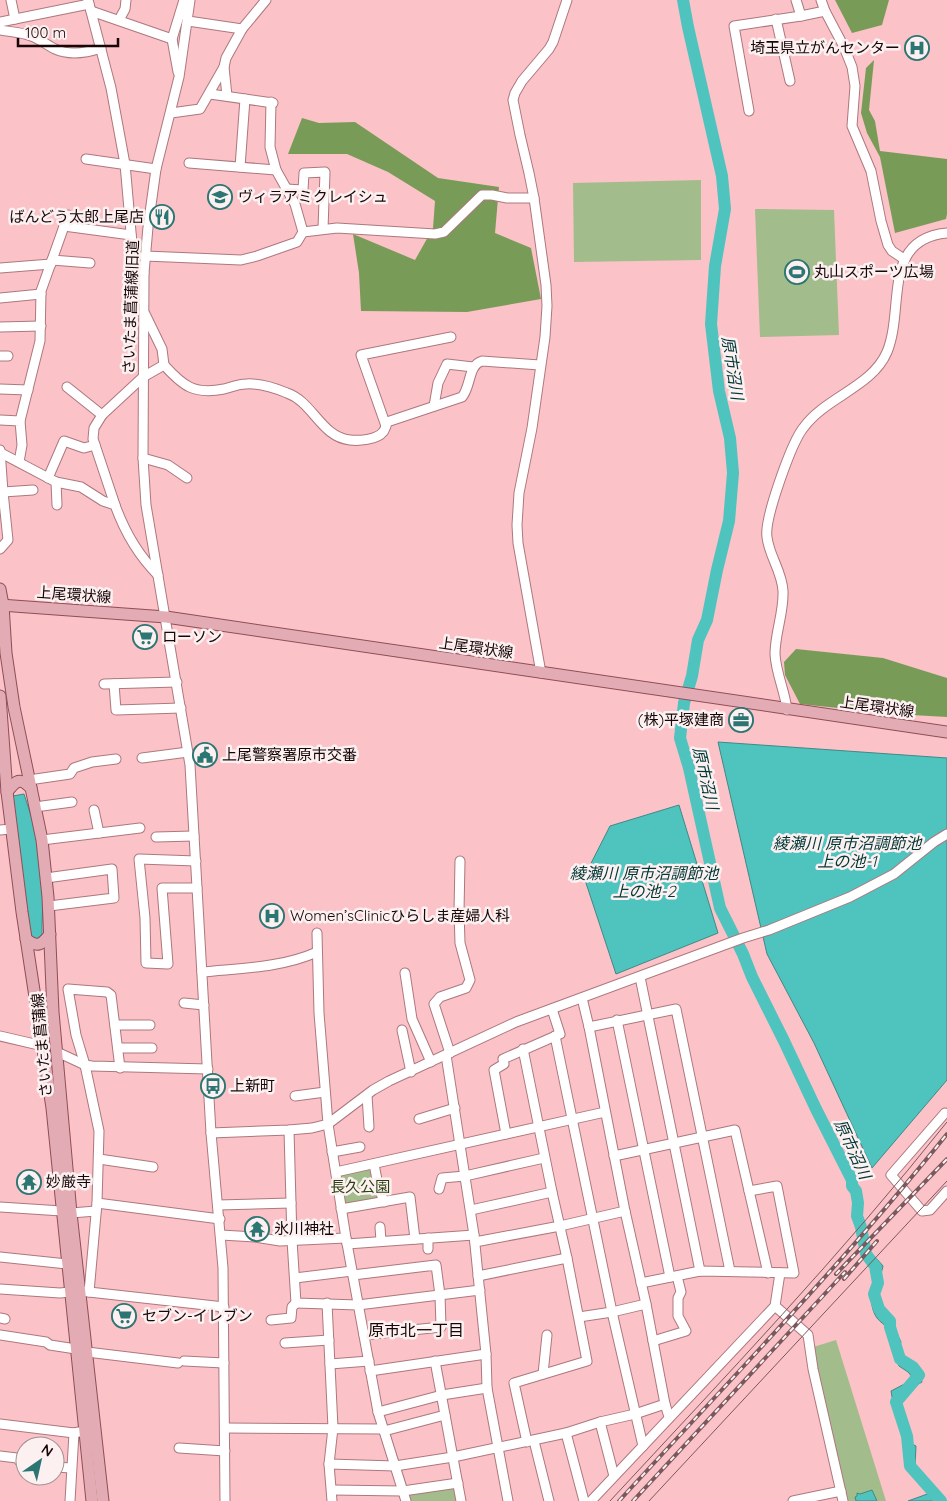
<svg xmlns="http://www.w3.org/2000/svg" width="947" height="1501" font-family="Quicksand,'Noto Sans JP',sans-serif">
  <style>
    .green { fill: #a2bd8b }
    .forest { fill: #789c57 }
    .water { fill: #4fc3be; stroke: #3e8a87 }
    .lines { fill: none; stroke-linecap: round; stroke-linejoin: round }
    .river { stroke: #4fc3be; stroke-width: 12 }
    .minor-casing { stroke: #ac787e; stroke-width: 11 }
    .major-casing { stroke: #8f4e57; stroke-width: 13 }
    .minor { stroke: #fff; stroke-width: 9 }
    .major { stroke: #e3acb4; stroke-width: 11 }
    .tram { stroke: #7b585c; stroke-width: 1 }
    .rail-casing { stroke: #7b585c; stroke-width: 4 }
    .rail { stroke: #fcf0f1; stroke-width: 2; stroke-dasharray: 5.5; stroke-linecap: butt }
    .labels { text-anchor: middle; stroke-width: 5; stroke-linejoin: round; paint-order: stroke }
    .poi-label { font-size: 15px; fill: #170608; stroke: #fcf0f1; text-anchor: start }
    .street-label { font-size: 15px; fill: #170608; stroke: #fcf0f1 }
    .park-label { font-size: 15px; fill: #2a410f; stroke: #fcf0f1 }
    .water-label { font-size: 16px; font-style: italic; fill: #003836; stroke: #fcf0f1 }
    .neighbourhood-label { font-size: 16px; fill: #170608; stroke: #fcf0f1 }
  </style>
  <rect width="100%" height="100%" fill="#fbc2c8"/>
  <g class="green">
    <path d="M701 180V260L574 262 573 183Z"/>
    <path d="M755 209 834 210 839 335 760 337Z"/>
    <path d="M371 1168 380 1199 344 1204 338 1175Z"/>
    <path d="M836 1340 886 1501H844L810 1348Z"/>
    <path d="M453 1487 455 1489 457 1501H409V1494Z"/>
  </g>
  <g class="forest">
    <path d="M835 0H889L882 25 852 33Z"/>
    <path d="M874 60 869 110 875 121 880 151 947 159V214L946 219 895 233 880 157 867 133 861 113 866 68Z"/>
    <path d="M302 118 319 123 355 122 438 178 499 187 495 233 531 248 541 299 467 312 361 311 359 273 353 234 415 260 433 228 435 201 388 172 347 154H288Z"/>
    <path d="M796 649 883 658 947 678V717L894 714 800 704 785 675 784 662Z"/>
  </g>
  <g class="water">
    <path d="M718 742 947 758V1080L872 1168 814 1043 767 954Z"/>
    <path d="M24 794 34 825 39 856 43 896 42 925V934L37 939H34L29 935 13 796Z"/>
    <path d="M679 805 718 933 616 974 584 877 610 826Z"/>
    <path d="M868 1255 877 1259 883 1266 874 1303 881 1317 895 1329 901 1342 899 1350 903 1363 906 1366 917 1371 921 1376 922 1382 898 1396 906 1435 910 1443 916 1446 915 1467 922 1477 933 1485 940 1495 947 1501H908L930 1493 913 1474 909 1448 905 1442 895 1413 891 1391 914 1379 908 1372 899 1366 892 1350 889 1329C885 1325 880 1322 877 1318 867 1304 873 1284 877 1269L867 1260Z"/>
    <path d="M872 1490 877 1501H856L855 1497 857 1496V1493L860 1494Z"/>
  </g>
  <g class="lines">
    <path class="river" d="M683 0 688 27 722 176 725 209 715 266 711 324 719 391 730 438 733 473 729 521 717 570 707 620 698 640 692 676 684 703 680 738 689 768 720 908 743 954 752 977 784 1041 816 1109 852 1180V1186L856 1191 858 1203 857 1216 861 1227 866 1254 875 1266 878 1283 874 1294 879 1309 890 1321V1327L900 1359 913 1367 919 1375 896 1402 907 1436 910 1466 941 1501"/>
    <defs>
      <g id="minor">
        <path d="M11 0 15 19"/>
        <path d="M88 0 111 88 125 164 133 255 136 263 144 273"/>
        <path d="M190 0 179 77 156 169 148 227 144 273 143 458 146 505 190 765 211 1133 223 1268 225 1501"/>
        <path d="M796 0 801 16 825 11"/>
        <path d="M821 0 825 11 844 47 852 67 855 86 852 126 871 171 881 221 888 245 892 251 904 259"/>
        <path d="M91 11 172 39"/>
        <path d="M776 19 790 81"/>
        <path d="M119 20 125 9 126 0"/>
        <path d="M188 21 242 29 266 0"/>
        <path d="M0 22 89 4"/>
        <path d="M0 30C10 32 21 32 31 36 40 39 47 45 55 49 70 56 86 53 101 48"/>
        <path d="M178 72 172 39 184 0"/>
        <path d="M210 94 273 103"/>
        <path d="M227 96 224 67 226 58 242 29"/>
        <path d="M271 102 270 147 276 170 295 204 303 232"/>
        <path d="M749 111 734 26 801 16"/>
        <path d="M171 113 200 109 224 67"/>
        <path d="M86 159 156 169"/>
        <path d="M189 163 276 170"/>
        <path d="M240 167 245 99"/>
        <path d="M286 189 303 190 304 173 325 172 323 229"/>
        <path d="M64 226 131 235"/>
        <path d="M145 256 241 260 257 256 297 242 303 232 337 228 435 234 444 232 482 195H492L507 198H534"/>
        <path d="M52 260 90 263"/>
        <path d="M0 268 51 264"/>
        <path d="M0 298 41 294"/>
        <path d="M145 314 162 349 164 365"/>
        <path d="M0 327 41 326"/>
        <path d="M0 356H8"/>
        <path d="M67 387 102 415"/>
        <path d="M0 389 28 390"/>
        <path d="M434 406 438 383 447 364 473 367"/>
        <path d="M0 420 20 421 22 445 19 462"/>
        <path d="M20 421 40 341 41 291 68 215"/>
        <path d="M386 426 361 355 451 337"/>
        <path d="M1 453 56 482 81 487 103 501 115 505C124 530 139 556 158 575"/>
        <path d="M143 458 168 465 187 478"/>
        <path d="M48 478 64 441 84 448 95 445"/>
        <path d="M56 482 57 505"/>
        <path d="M3 492 33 490"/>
        <path d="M115 505 93 439 94 428 102 415 143 377 164 365C183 386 194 395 224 389 231 387 239 384 246 384 259 383 275 388 287 393 313 402 321 437 350 440 358 441 377 440 383 432 385 430 386 425 387 422L462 397C471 387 468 365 482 361L540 365"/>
        <path d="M0 549 8 540 3 492 0 450"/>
        <path d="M541 673 518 543 517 525 519 493 532 428 545 337 547 306 546 285 534 198 529 173 520 135 513 100 515 93 522 81 549 49 553 42 567 0"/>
        <path d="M104 684 177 682"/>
        <path d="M114 684 116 710 181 708"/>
        <path d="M787 710C785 691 776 674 775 654 775 633 784 612 783 591 782 571 769 556 767 537 764 519 792 441 804 427 826 397 872 387 887 352 905 309 881 239 947 233"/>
        <path d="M142 758 188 752"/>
        <path d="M29 780 70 774 74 768 92 762 116 759"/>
        <path d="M35 807 72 802"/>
        <path d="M94 810 99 833"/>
        <path d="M0 830 11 829"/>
        <path d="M156 837 194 836"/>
        <path d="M42 840 140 828"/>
        <path d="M196 861 139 859 145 918 146 963 168 964 162 888H197"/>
        <path d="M46 878 112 869 114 898 49 906"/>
        <path d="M317 933 319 1013 328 1124 346 1238 378 1412 406 1501"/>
        <path d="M202 972C241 968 281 968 317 952"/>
        <path d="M405 973 412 1019 431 1062"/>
        <path d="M640 977 700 1271"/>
        <path d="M582 998 589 1027 625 1211 646 1304 665 1404 669 1417"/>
        <path d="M184 1003 204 1005"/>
        <path d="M617 1020 670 1277"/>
        <path d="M115 1025H150"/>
        <path d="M589 1027 676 1009 730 1271"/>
        <path d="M402 1030 411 1072"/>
        <path d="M0 1036 43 1046"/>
        <path d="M555 1036 612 1312 643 1446"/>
        <path d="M118 1048H152"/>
        <path d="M523 1049 552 1192 567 1258 587 1361 514 1383 527 1442"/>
        <path d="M57 1052 85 1065 92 1066 208 1069"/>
        <path d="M450 1053 434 1004 440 997 466 988 470 980 460 943 459 911 460 861"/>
        <path d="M446 1055 474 1235 486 1354 487 1388 508 1501"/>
        <path d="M367 1095 369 1127"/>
        <path d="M295 1096 325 1092"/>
        <path d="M945 1113 891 1175 922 1211 930 1210 947 1191"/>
        <path d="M419 1119 455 1108"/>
        <path d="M289 1130 292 1240 296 1303 358 1305 480 1290"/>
        <path d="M211 1133 289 1130 312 1128 328 1124 373 1090 389 1081 516 1022 743 938 769 930 850 897 894 874 934 842 947 834"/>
        <path d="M506 1134 494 1070 504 1064 503 1059 560 1034 552 1009"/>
        <path d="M332 1152 360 1147"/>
        <path d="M614 1156 735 1130 768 1273"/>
        <path d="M99 1159 153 1167"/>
        <path d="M374 1164 378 1185 384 1202"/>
        <path d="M336 1172 605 1112"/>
        <path d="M439 1189 442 1178 465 1176 544 1158"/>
        <path d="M97 1203 220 1219"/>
        <path d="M218 1205 291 1203"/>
        <path d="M0 1207 62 1211"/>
        <path d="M341 1209 410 1197 415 1239"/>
        <path d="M471 1210 552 1192"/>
        <path d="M71 1213 96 1211"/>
        <path d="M380 1227 381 1241"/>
        <path d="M221 1235 255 1237 280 1241 346 1238"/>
        <path d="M475 1242 560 1226 625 1211"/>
        <path d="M347 1244 474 1235"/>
        <path d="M428 1249V1238"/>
        <path d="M0 1257 67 1264"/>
        <path d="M353 1275 436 1265 440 1295 441 1327 364 1335"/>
        <path d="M478 1276 567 1258"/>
        <path d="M295 1278 352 1271"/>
        <path d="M641 1283 700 1271 794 1273 777 1186 749 1191"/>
        <path d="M0 1289 60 1293 80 1291 224 1307"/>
        <path d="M89 1292 97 1203 99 1131 85 1065 76 1035 68 989 107 992 111 995 120 1068"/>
        <path d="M327 1303 333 1428 329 1464 332 1501"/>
        <path d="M775 1306 808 1335 813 1369 843 1501"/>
        <path d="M579 1317 612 1312 646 1304"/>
        <path d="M0 1318 5 1319"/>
        <path d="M271 1320 291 1318 292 1307 296 1303"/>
        <path d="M0 1335 46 1342 50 1345 76 1349"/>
        <path d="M653 1341 686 1331 678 1316V1298L681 1292 677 1276"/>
        <path d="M285 1343 329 1340"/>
        <path d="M87 1352 178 1363"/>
        <path d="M184 1361 224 1363"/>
        <path d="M435 1361 461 1501"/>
        <path d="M330 1364 369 1361"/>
        <path d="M370 1371 486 1354"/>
        <path d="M543 1374 547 1335"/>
        <path d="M378 1412 442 1395 487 1388"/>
        <path d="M600 1422 614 1476"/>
        <path d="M0 1424 74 1433"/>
        <path d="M225 1428 383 1429"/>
        <path d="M384 1431 445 1415"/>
        <path d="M566 1433 584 1501"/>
        <path d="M534 1441 549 1501"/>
        <path d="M179 1448 225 1451"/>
        <path d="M0 1456 17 1458 22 1464 25 1465"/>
        <path d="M329 1464 395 1466 453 1457 566 1433 600 1422 635 1414 665 1404"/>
        <path d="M55 1467 71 1468"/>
        <path d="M332 1490 403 1491 458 1483"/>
        <path d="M70 1501 74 1433 84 1431"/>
        <path d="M591 1501 775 1306 780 1273"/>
        <path d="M793 1501 841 1491"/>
      </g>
      <g id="major">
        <path d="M0 589 3 605 6 653 14 707 42 840 48 897 53 1012 71 1213 103 1501"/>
        <path d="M0 605 166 617 947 732"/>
        <path d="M0 696 7 792 22 912 52 1108 92 1501"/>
        <path d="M7 792C16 780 20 777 31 788"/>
        <path d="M26 939C37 948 42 945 50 934"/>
      </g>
    </defs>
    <use href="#minor" class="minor-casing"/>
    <use href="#major" class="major-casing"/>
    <use href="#minor" class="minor"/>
    <use href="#major" class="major"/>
    <g class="tram">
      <path d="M610 1501C725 1377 842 1254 947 1122"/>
      <path d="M649 1501 947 1181"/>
    </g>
    <defs>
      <g id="rail">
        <path d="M836 1274 947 1159"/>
        <path d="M844 1279 877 1241"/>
        <path d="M619 1501C730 1380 844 1262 947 1134"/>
        <path d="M633 1501 845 1272"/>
      </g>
    </defs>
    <use href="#rail" class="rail-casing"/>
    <use href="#rail" class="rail"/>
  </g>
  <defs>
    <symbol id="hospital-ring" viewBox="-11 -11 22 22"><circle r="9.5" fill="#fcf0f1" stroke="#2b7572" stroke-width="1.5"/><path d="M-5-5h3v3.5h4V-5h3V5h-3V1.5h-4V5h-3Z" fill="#2b7572"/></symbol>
    <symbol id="school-ring" viewBox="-11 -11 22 22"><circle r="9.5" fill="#fcf0f1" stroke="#2b7572" stroke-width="1.5"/><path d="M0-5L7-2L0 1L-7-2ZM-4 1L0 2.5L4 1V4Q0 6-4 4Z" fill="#2b7572"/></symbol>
    <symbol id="restaurant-ring" viewBox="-11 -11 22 22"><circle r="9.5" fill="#fcf0f1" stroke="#2b7572" stroke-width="1.5"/><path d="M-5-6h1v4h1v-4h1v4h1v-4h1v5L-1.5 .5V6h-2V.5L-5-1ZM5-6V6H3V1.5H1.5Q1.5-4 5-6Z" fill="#2b7572"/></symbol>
    <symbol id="stadium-ring" viewBox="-11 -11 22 22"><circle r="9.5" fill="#fcf0f1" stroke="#2b7572" stroke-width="1.5"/><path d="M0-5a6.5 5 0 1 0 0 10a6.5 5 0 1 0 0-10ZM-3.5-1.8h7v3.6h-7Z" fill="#2b7572"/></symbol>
    <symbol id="supermarket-ring" viewBox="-11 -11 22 22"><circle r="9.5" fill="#fcf0f1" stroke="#2b7572" stroke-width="1.5"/><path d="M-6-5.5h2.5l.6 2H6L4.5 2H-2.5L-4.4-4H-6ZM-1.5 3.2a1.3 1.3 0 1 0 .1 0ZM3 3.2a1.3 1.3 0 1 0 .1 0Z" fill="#2b7572"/></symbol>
    <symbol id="office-ring" viewBox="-11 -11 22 22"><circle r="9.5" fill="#fcf0f1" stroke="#2b7572" stroke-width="1.5"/><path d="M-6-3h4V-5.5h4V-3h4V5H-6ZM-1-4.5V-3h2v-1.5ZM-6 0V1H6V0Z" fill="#2b7572"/></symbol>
    <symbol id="civic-ring" viewBox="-11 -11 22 22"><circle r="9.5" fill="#fcf0f1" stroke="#2b7572" stroke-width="1.5"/><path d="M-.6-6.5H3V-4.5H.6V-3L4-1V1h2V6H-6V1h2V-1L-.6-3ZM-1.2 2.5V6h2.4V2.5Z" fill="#2b7572"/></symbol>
    <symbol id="bus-ring" viewBox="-11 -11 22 22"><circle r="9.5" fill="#fcf0f1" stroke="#2b7572" stroke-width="1.5"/><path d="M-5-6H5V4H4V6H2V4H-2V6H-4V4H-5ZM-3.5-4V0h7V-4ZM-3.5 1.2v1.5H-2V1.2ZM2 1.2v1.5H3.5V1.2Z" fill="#2b7572"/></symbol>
    <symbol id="temple-ring" viewBox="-11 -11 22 22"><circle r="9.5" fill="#fcf0f1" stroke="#2b7572" stroke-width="1.5"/><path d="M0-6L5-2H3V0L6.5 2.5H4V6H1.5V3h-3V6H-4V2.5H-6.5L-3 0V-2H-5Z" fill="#2b7572"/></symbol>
  </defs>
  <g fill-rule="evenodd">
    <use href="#hospital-ring" x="903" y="34" width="28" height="28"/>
    <use href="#school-ring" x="206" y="183" width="28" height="28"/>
    <use href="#restaurant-ring" x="148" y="203" width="28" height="28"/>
    <use href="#stadium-ring" x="783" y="258" width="28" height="28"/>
    <use href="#supermarket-ring" x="131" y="623" width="28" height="28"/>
    <use href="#office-ring" x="727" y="706" width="28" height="28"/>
    <use href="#civic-ring" x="191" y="741" width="28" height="28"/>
    <use href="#hospital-ring" x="258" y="902" width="28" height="28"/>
    <use href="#bus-ring" x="199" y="1072" width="28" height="28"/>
    <use href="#temple-ring" x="15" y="1168" width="28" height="28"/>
    <use href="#temple-ring" x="243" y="1215" width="28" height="28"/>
    <use href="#supermarket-ring" x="110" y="1302" width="28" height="28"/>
  </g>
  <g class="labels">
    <g class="poi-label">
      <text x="900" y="53" text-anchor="end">埼玉県立がんセンター</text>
      <text x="238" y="202">ヴィラアミクレイシュ</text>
      <text x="144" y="222" text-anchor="end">ばんどう太郎上尾店</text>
      <text x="814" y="277">丸山スポーツ広場</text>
      <text x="162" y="642">ローソン</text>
      <text x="724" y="725" text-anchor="end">(株)平塚建商</text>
      <text x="222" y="760">上尾警察署原市交番</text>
      <text x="290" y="921">Women’sClinicひらしま産婦人科</text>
      <text x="230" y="1091">上新町</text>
      <text x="46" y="1187">妙厳寺</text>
      <text x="274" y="1234">氷川神社</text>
      <text x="142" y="1321">セブン-イレブン</text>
    </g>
    <g class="street-label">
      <text transform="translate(131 307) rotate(-88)" y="5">さいたま菖蒲線旧道</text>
      <text transform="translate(74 595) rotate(4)" y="5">上尾環状線</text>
      <text transform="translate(476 648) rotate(8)" y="5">上尾環状線</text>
      <text transform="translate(877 707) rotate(8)" y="5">上尾環状線</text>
      <text transform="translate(42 1045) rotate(-95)" y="5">さいたま菖蒲線</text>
    </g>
    <g class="park-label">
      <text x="360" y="1192">長久公園</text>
    </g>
    <g class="water-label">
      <text transform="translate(733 368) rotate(81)" y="6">原市沼川</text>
      <text transform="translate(706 778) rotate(77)" y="6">原市沼川</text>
      <text x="847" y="849">綾瀬川 原市沼調節池<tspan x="847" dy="18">上の池-1</tspan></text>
      <text x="644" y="879">綾瀬川 原市沼調節池<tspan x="644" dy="18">上の池-2</tspan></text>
      <text transform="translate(853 1149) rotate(65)" y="6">原市沼川</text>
    </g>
    <g class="neighbourhood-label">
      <text x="416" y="1336">原市北一丁目</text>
    </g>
  </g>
  <g transform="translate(40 1461) rotate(34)"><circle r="24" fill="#fcf0f1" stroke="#a09294"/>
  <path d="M0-4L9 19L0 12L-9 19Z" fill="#2b7572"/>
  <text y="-8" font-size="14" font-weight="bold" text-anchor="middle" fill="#170608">N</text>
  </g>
  <path d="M18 38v8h100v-8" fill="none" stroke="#170608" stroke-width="2.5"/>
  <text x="25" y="38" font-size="15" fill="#170608" stroke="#fcf0f1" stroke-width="4" paint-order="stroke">100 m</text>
</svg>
